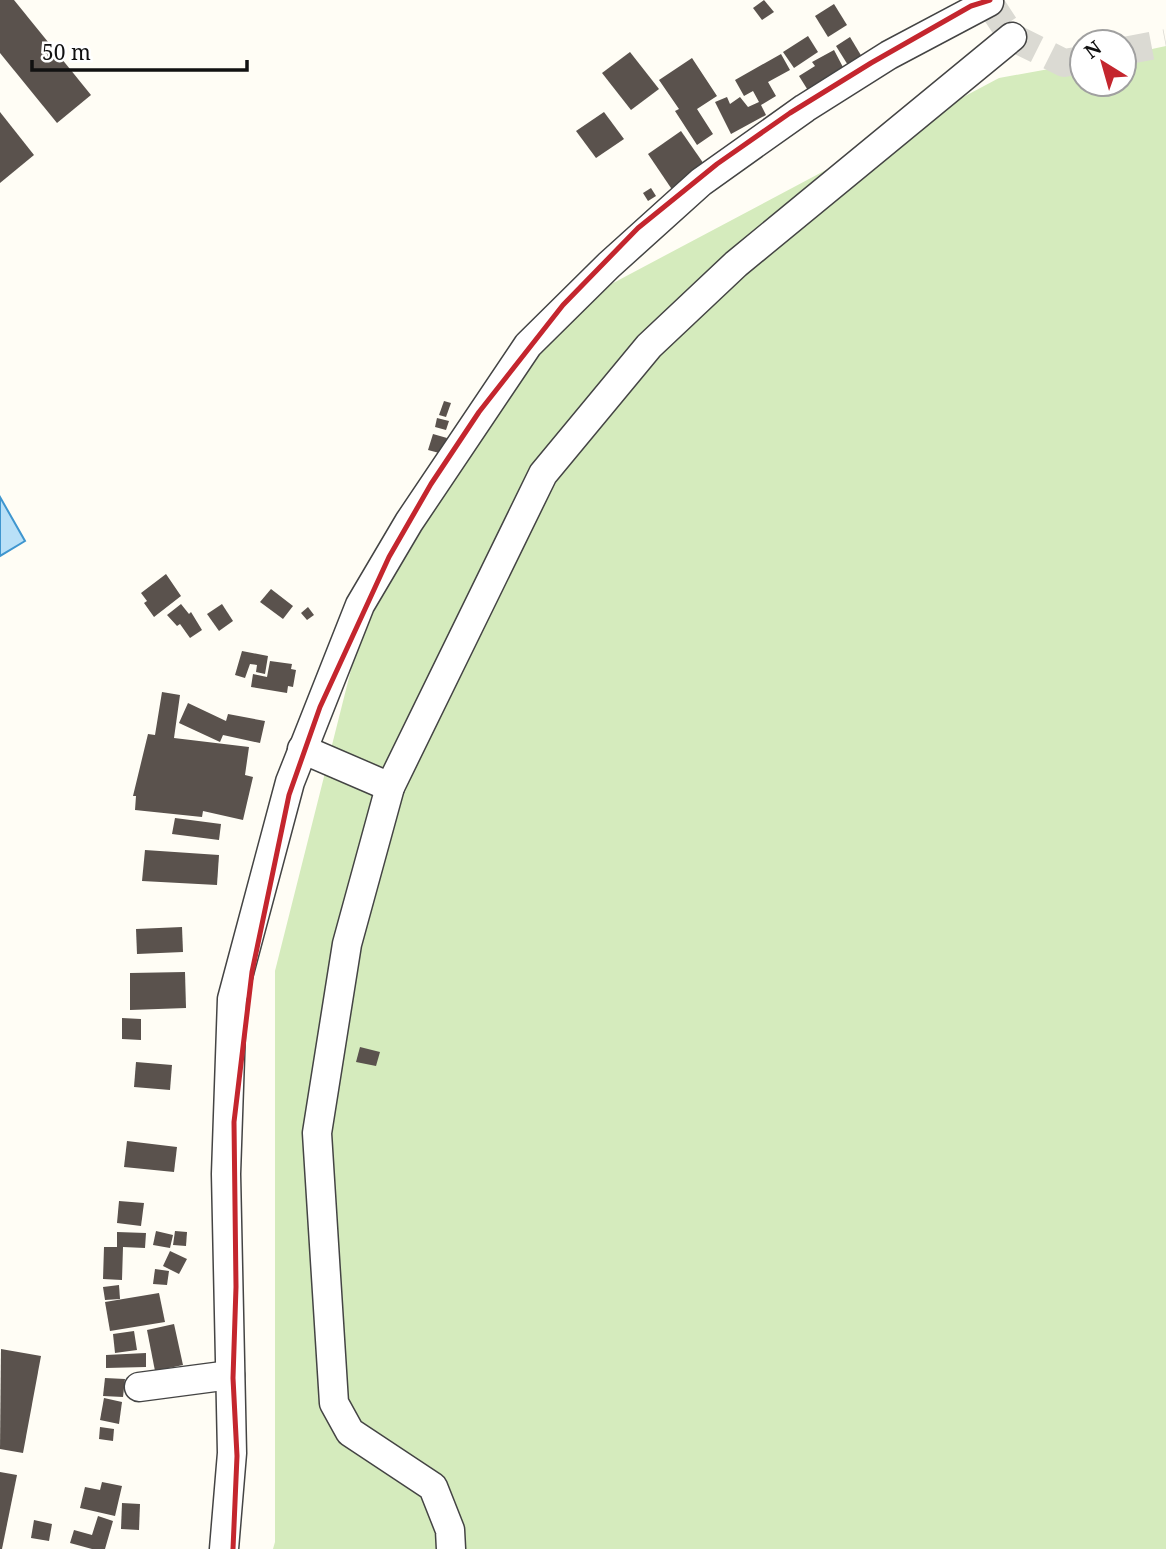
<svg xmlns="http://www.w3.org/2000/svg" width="1166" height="1549" font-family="'Noto Serif',serif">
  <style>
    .green { fill: #d5ebbd }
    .water { fill: #b9e0f7; stroke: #3f96cf; stroke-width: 2 }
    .building { fill: #5a524d }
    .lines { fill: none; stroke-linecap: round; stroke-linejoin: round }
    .minor-tunnel { stroke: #dbdad3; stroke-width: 28; stroke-dasharray: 28 14; stroke-linecap: butt }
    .minor-casing { stroke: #444; stroke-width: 31 }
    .minor { stroke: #fff; stroke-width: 28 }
    .rail { stroke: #c4262e; stroke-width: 5 }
  </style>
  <rect width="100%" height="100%" fill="#fffdf5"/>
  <path class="green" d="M1166 46V1549H273L275 1542V971L361 630 553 315 999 78 1082 63V84H1124V55Z"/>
  <path class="water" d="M0 497 25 541 0 556Z"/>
  <g class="building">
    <path d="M0 0H14L91 95 57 123 0 53Z"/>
    <path d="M764 0 774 12 762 20 753 8Z"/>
    <path d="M834 4 847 25 828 37 815 16Z"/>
    <path d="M808 36 818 52 794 68 783 52Z"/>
    <path d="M850 37 865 62 851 70 836 46Z"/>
    <path d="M834 50 845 71 809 92 799 76 815 66 812 62Z"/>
    <path d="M630 52 659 89 631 110 602 73Z"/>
    <path d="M781 54 790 70 768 82 776 96 761 105 766 115 731 134 715 102 727 97 730 104 740 97 748 107 759 102 753 91 744 96 735 80Z"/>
    <path d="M692 58 717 96 697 109 713 134 697 145 675 111 679 109 659 80Z"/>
    <path d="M0 112 34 155 0 183Z"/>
    <path d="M604 112 624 139 596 158 576 131Z"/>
    <path d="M681 131 706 167 673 191 648 154Z"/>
    <path d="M651 188 656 196 648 201 643 193Z"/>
    <path d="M444 401 451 403 446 417 439 415Z"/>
    <path d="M437 418 449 421 446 430 435 427Z"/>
    <path d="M433 434 447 438 443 454 428 450Z"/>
    <path d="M166 574 181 596 154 617 144 603 147 601 141 593Z"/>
    <path d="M271 589 293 606 283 619 260 602Z"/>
    <path d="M181 604 189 614 191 612 202 630 190 638 180 624 177 626 167 615Z"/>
    <path d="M222 604 233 621 219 631 207 614Z"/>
    <path d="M308 607 314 615 307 620 301 613Z"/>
    <path d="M242 651 268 656 265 674 256 672 257 665 250 664 245 678 235 675Z"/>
    <path d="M270 661 292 664 291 669 296 670 293 687 288 686 287 693 251 687 253 674 267 677Z"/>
    <path d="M162 692 180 695 174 738 249 747 245 775 253 777 243 820 203 811 202 817 135 810 136 796H133L148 734 155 735Z"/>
    <path d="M188 703 226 721 228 714 265 721 260 743 223 735 220 742 179 723Z"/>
    <path d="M175 818 221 824 219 840 172 834Z"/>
    <path d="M145 850 219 855 217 885 142 881Z"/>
    <path d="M182 927 183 952 137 954 136 929Z"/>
    <path d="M185 972 186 1008 130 1010V973Z"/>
    <path d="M122 1018 141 1019V1040L122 1039Z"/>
    <path d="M360 1047 380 1052 376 1066 356 1062Z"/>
    <path d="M136 1062 172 1065 170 1090 134 1087Z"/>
    <path d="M127 1141 177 1147 174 1172 124 1167Z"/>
    <path d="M119 1201 144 1203 141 1226 117 1223Z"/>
    <path d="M156 1231 173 1235 170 1248 153 1245Z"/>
    <path d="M175 1231 187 1232 186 1246 173 1245Z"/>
    <path d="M117 1232 146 1233 145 1248 123 1247 122 1280 103 1279 104 1247H117Z"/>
    <path d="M170 1251 187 1259 179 1274 163 1266Z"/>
    <path d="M155 1269 169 1271 167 1285 153 1284Z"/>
    <path d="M119 1285 120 1299 105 1300 103 1287Z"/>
    <path d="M159 1293 165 1322 110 1331 105 1302Z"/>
    <path d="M174 1324 183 1365 155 1371 147 1330Z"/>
    <path d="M134 1331 137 1350 115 1353 113 1334Z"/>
    <path d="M1 1349 41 1356 23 1453 0 1449Z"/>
    <path d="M146 1353V1367L106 1368V1355Z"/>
    <path d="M105 1378 125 1379 123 1397 103 1396Z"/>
    <path d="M104 1398 122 1402 119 1424 100 1420Z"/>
    <path d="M100 1427 114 1429 113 1441 99 1439Z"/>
    <path d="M0 1472 17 1475 2 1549H0Z"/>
    <path d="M102 1482 122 1486 115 1516 80 1508 85 1487 100 1490Z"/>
    <path d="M122 1503 140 1504 139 1530 121 1529Z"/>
    <path d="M98 1516 113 1521 105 1549H92L70 1543 74 1530 92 1535Z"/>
    <path d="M34 1520 52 1524 49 1541 31 1538Z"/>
  </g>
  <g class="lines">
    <g class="minor-tunnel">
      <path d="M989 2 1012 37 1064 63 1082 60"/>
      <path d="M1124 51 1166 43"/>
    </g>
    <defs>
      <g id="minor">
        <path d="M302 749 390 787"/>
        <path d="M139 1387 230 1375"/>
        <path d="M224 1549 232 1453 226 1174 232 999 290 782 360 605 409 522 528 345 609 265 701 182 805 108 889 55 989 2 988 0"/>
        <path d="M451 1549 450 1530 433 1487 350 1432 334 1403 317 1133 347 944 390 787 543 474 649 346 736 264 1012 37"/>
      </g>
    </defs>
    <use href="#minor" class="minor-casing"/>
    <use href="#minor" class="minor"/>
    <path class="rail" d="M233 1549 237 1456 233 1378 236 1287 234 1122 252 972 289 795 320 707 389 557 431 484 479 412 563 305 638 228 717 164 790 113 871 63 971 6 990 0"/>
  </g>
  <g transform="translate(1103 63) rotate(323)"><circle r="33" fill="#ffffff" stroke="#a0a0a0" stroke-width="2"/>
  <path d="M0-5L12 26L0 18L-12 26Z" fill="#c4262e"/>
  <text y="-10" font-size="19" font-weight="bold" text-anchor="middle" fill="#111111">N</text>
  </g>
  <path d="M32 60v10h215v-10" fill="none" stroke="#111111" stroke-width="3.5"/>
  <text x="42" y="60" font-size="21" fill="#111111" stroke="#ffffff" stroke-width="5" paint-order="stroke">50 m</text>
</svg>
